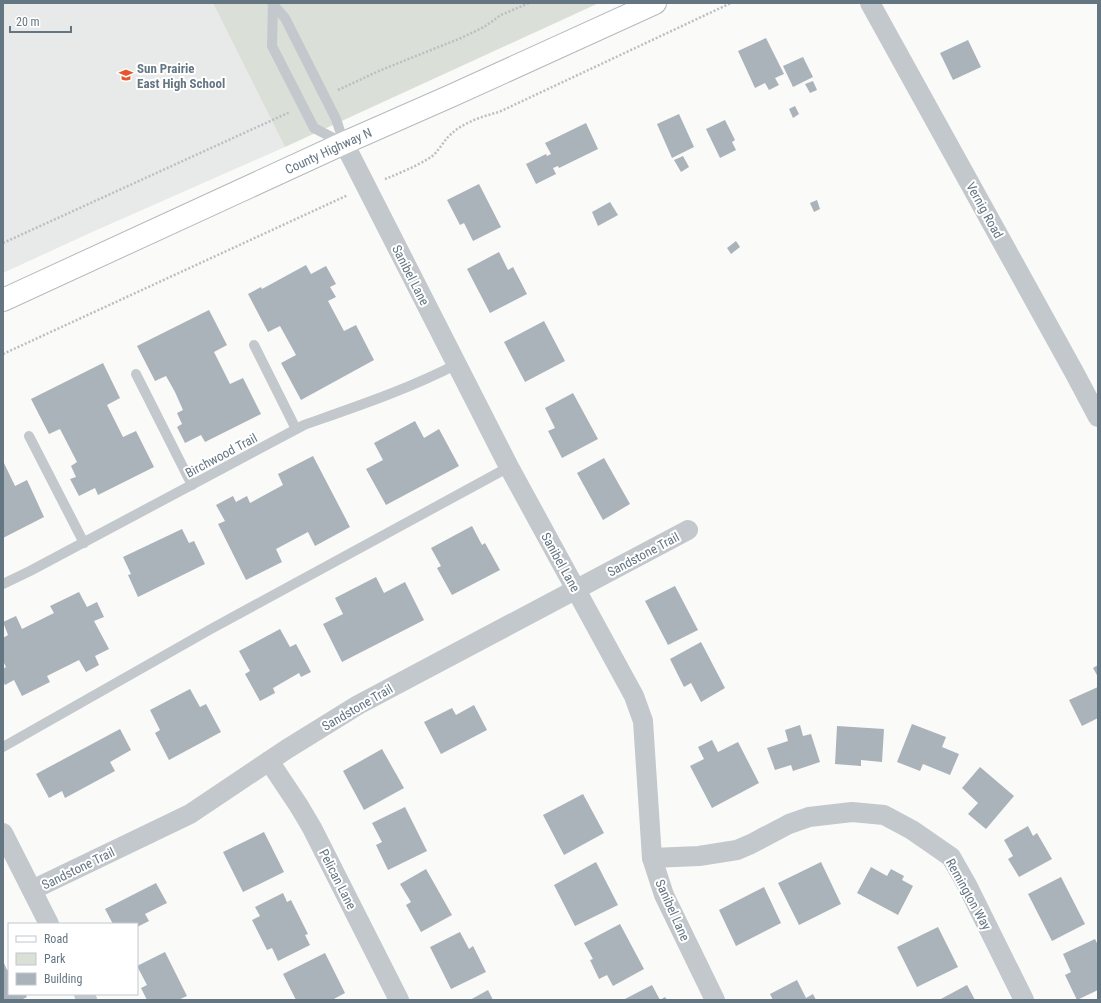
<svg xmlns="http://www.w3.org/2000/svg" width="1101" height="1003" font-family="'Roboto Condensed',sans-serif">
  <style>
    .built { fill: #e8e9e9 }
    .green { fill: #dadfd7 }
    .building { fill: #aab3b9 }
    .lines { fill: none; stroke-linecap: round; stroke-linejoin: round }
    .primary-casing { stroke: #b5babe; stroke-width: 24 }
    .path { stroke: #bbbfc2; stroke-width: 2.5; stroke-dasharray: 2 2; stroke-linecap: butt }
    .service { stroke: #c3c8cc; stroke-width: 10 }
    .minor { stroke: #c3c8cc; stroke-width: 20 }
    .primary { stroke: #fff; stroke-width: 22 }
    .labels { text-anchor: middle; stroke-width: 4; stroke-linejoin: round; paint-order: stroke }
    .poi-label { font-size: 13px; font-weight: bold; fill: #657683; stroke: #fff; text-anchor: start }
    .street-label { font-size: 13px; fill: #657683; stroke: #fff }
  </style>
  <rect width="100%" height="100%" fill="#fafaf8"/>
  <path class="built" d="M3 3H213L285 147 90 233 3 273Z"/>
  <path class="green" d="M213 3H599L285 147Z"/>
  <g class="building">
    <path d="M766 38 784 74 775 78 779 85 769 90 765 83 755 88 738 51Z"/>
    <path d="M968 40 981 67 953 80 940 53Z"/>
    <path d="M803 57 813 77 793 87 783 66Z"/>
    <path d="M813 81 817 90 810 93 805 84Z"/>
    <path d="M795 106 799 114 793 118 789 109Z"/>
    <path d="M679 114 694 147 672 158 657 124Z"/>
    <path d="M725 120 735 140 732 142 736 150 720 158 706 129Z"/>
    <path d="M586 123 598 149 559 168 558 166 553 168 556 174 536 184 526 164 546 154 547 156 551 154 545 143Z"/>
    <path d="M683 156 689 167 681 172 674 160Z"/>
    <path d="M479 184 501 227 473 241 464 223 460 225 447 200Z"/>
    <path d="M817 200 820 209 814 212 810 203Z"/>
    <path d="M610 202 618 215 598 226 592 212Z"/>
    <path d="M736 241 740 247 731 254 727 248Z"/>
    <path d="M499 252 508 270 513 267 527 294 490 313 467 269Z"/>
    <path d="M306 265 311 274 326 266 336 284 330 287 336 297 328 301 344 331 356 325 374 360 301 400 281 363 296 355 280 326 268 332 248 294 261 287 262 289Z"/>
    <path d="M209 310 227 345 214 352 230 384 243 378 261 414 205 442 201 435 185 443 177 427 182 424 177 413 183 410 175 392 166 376 155 381 137 346Z"/>
    <path d="M544 321 565 361 525 382 504 342Z"/>
    <path d="M103 363 120 398 107 405 123 437 136 431 154 467 98 495 95 488 79 496 70 479 76 477 71 466 77 462 60 429 49 434 31 399Z"/>
    <path d="M573 393 598 439 562 458 548 431 555 428 545 408Z"/>
    <path d="M415 421 424 438 439 429 459 466 386 505 366 469 383 460 374 443Z"/>
    <path d="M313 456 350 527 315 546 308 532 276 549 282 562 246 580 218 524 225 521 216 505 233 496 236 502 247 496 250 503 283 485 278 474Z"/>
    <path d="M604 458 630 504 603 520 577 473Z"/>
    <path d="M3 461 15 486 27 480 44 517 3 538Z"/>
    <path d="M472 526 482 545 485 543 500 570 452 595 437 568 441 566 431 548Z"/>
    <path d="M182 529 189 543 194 541 205 564 138 597 128 575 131 574 123 557Z"/>
    <path d="M376 577 384 593 405 582 424 620 342 662 323 624 343 614 335 598Z"/>
    <path d="M675 586 698 630 668 645 645 601Z"/>
    <path d="M79 592 87 607 97 602 104 617 94 621 109 649 95 656 99 665 86 672 79 660 47 676 50 682 22 696 14 680 5 685 3 681V669L6 667 3 661V638L8 635 3 622 16 616 22 629 54 613 50 606Z"/>
    <path d="M280 629 290 647 296 644 311 672 301 677 299 673 273 688 275 693 260 701 245 674 250 671 239 651Z"/>
    <path d="M701 642 725 688 701 702 691 683 684 687 670 659Z"/>
    <path d="M1098 665V677L1093 668Z"/>
    <path d="M1098 687V718L1082 726 1069 700Z"/>
    <path d="M190 689 200 707 206 704 221 732 169 760 155 733 160 730 150 710Z"/>
    <path d="M474 705 487 730 441 754 424 722 452 708 456 715Z"/>
    <path d="M912 724 946 737 942 747 959 754 950 775 923 764 920 771 897 762Z"/>
    <path d="M800 725 803 736 811 734 820 762 793 771 791 765 775 770 767 748 788 741 785 730Z"/>
    <path d="M837 726 884 729 882 762 861 760V766L835 764Z"/>
    <path d="M120 729 131 750 110 762 115 771 65 798 62 791 49 798 36 774Z"/>
    <path d="M712 740 718 752 738 742 759 783 712 808 690 766 704 759 698 747Z"/>
    <path d="M382 749 404 788 364 810 343 771Z"/>
    <path d="M980 767 1014 796 986 829 968 814 978 803 962 788Z"/>
    <path d="M583 794 604 833 564 855 543 815Z"/>
    <path d="M405 807 427 851 388 870 376 845 382 842 372 823Z"/>
    <path d="M1028 826 1033 836 1037 833 1052 859 1019 877 1008 859 1013 856 1004 840Z"/>
    <path d="M264 832 284 872 243 892 223 852Z"/>
    <path d="M596 862 618 905 575 926 554 885Z"/>
    <path d="M821 862 841 904 799 925 778 883Z"/>
    <path d="M871 867 887 876 891 869 904 876 902 880 913 886 898 915 857 893Z"/>
    <path d="M426 869 452 915 421 932 406 905 411 902 400 884Z"/>
    <path d="M1061 877 1085 924 1052 941 1028 894Z"/>
    <path d="M156 883 167 903 145 914 149 921 137 927V924H113L105 909Z"/>
    <path d="M764 887 781 923 736 946 719 910Z"/>
    <path d="M283 893 287 902 291 900 308 934 305 935 310 945 278 961 272 948 267 950 252 920 260 916 255 907Z"/>
    <path d="M620 924 644 969 613 986 607 975 599 979 590 960 593 959 584 943Z"/>
    <path d="M938 927 958 967 917 987 897 947Z"/>
    <path d="M460 932 469 949 473 946 486 972 451 989 430 947Z"/>
    <path d="M1095 939 1098 945V990L1077 1000 1065 975 1071 972 1063 954Z"/>
    <path d="M165 952 187 996 178 1000H147L141 988 147 985 137 966Z"/>
    <path d="M325 953 345 993 332 1000H296L283 974Z"/>
    <path d="M3 961 7 970 9 969V994H25L27 997 21 1000H3Z"/>
    <path d="M797 980 806 998 813 994 816 1000H773L770 994Z"/>
    <path d="M652 985 660 1000 665 997 667 1000H623Z"/>
    <path d="M967 985 975 1000H939Z"/>
    <path d="M488 990 493 1000H470Z"/>
  </g>
  <g class="lines">
    <defs>
      <g id="primary">
        <path id="s1" d="M3 300 344 143 453 95 655 3"/>
      </g>
    </defs>
    <use href="#primary" class="primary-casing"/>
    <g class="path">
      <path d="M338 90 381 70 461 38 484 27 501 15 529 3"/>
      <path d="M385 179C400 173 417 166 431 157 437 153 442 144 447 138 461 123 480 117 499 112L731 3"/>
      <path d="M3 243 290 112"/>
      <path d="M3 354 348 195"/>
    </g>
    <g class="service">
      <path d="M272 3 285 18 336 119 344 143"/>
      <path d="M273 4 272 46 314 128 343 143"/>
      <path d="M254 345 296 429"/>
      <path d="M136 374 192 485"/>
      <path d="M29 436 84 543"/>
      <path d="M3 584 30 571 304 425C355 407 409 389 457 364"/>
      <path d="M3 747 211 629 509 467"/>
    </g>
    <g class="minor">
      <path d="M870 3 1074 372 1098 417"/>
      <path d="M344 143 509 467 634 696 643 721 652 858 664 895 715 1000"/>
      <path d="M269 761 299 806 312 828 399 1000"/>
      <path d="M3 833 49 924"/>
      <path d="M652 858 699 856 737 850 751 844 789 824 809 817 852 812 884 815 912 830 951 857 967 885 1024 1000"/>
      <path d="M32 890 190 814 287 749 358 705 688 530"/>
      <path d="M84 994 87 1000"/>
    </g>
    <use href="#primary" class="primary"/>
  </g>
  <defs>
    <symbol id="school-bare" viewBox="-9 -9 18 18"><path d="M0-5L7-2L0 1L-7-2ZM-4 1L0 2.5L4 1V4Q0 6-4 4Z" fill="#e4572e" stroke="#fff" stroke-width="2.5" paint-order="stroke"/></symbol>
  </defs>
  <g fill-rule="evenodd">
    <use href="#school-bare" x="116" y="65" width="20" height="20"/>
  </g>
  <g class="labels">
    <g class="poi-label">
      <text x="137" y="73">Sun Prairie<tspan x="137" dy="15">East High School</tspan></text>
    </g>
    <g class="street-label">
      <text dy="5" stroke="none"><textPath href="#s1" startOffset="358">County Highway N</textPath></text>
      <text transform="translate(985 210) rotate(61)" y="5">Vernig Road</text>
      <text transform="translate(411 275) rotate(63)" y="5">Sanibel Lane</text>
      <text transform="translate(221 455) rotate(-28)" y="5">Birchwood Trail</text>
      <text transform="translate(643 554) rotate(-28)" y="5">Sandstone Trail</text>
      <text transform="translate(561 562) rotate(61)" y="5">Sanibel Lane</text>
      <text transform="translate(357 707) rotate(-30)" y="5">Sandstone Trail</text>
      <text transform="translate(78 868) rotate(-26)" y="5">Sandstone Trail</text>
      <text transform="translate(338 879) rotate(63)" y="5">Pelican Lane</text>
      <text transform="translate(969 894) rotate(61)" y="5">Remington Way</text>
      <text transform="translate(673 910) rotate(66)" y="5">Sanibel Lane</text>
    </g>
  </g>
  <rect width="1101" height="1003" fill="none" stroke="#657683" stroke-width="8"/>
  <rect x="8" y="923" width="130" height="72" fill="#ffffff" stroke="#c1c8cd"/>
  <rect x="16" y="936" width="20" height="6" fill="#ffffff" stroke="#c1c8cd"/>
  <text x="44" y="943" font-size="12" fill="#657683">Road</text>
  <rect x="16" y="953" width="20" height="12" fill="#dadfd7" stroke="#c1c8cd"/>
  <text x="44" y="963" font-size="12" fill="#657683">Park</text>
  <rect x="16" y="973" width="20" height="12" fill="#aab3b9" stroke="#c1c8cd"/>
  <text x="44" y="983" font-size="12" fill="#657683">Building</text>
  <path d="M10 26v6h61v-6" fill="none" stroke="#657683" stroke-width="2"/>
  <text x="16" y="26" font-size="12" fill="#657683" stroke="#ffffff" stroke-width="3" paint-order="stroke">20 m</text>
</svg>
